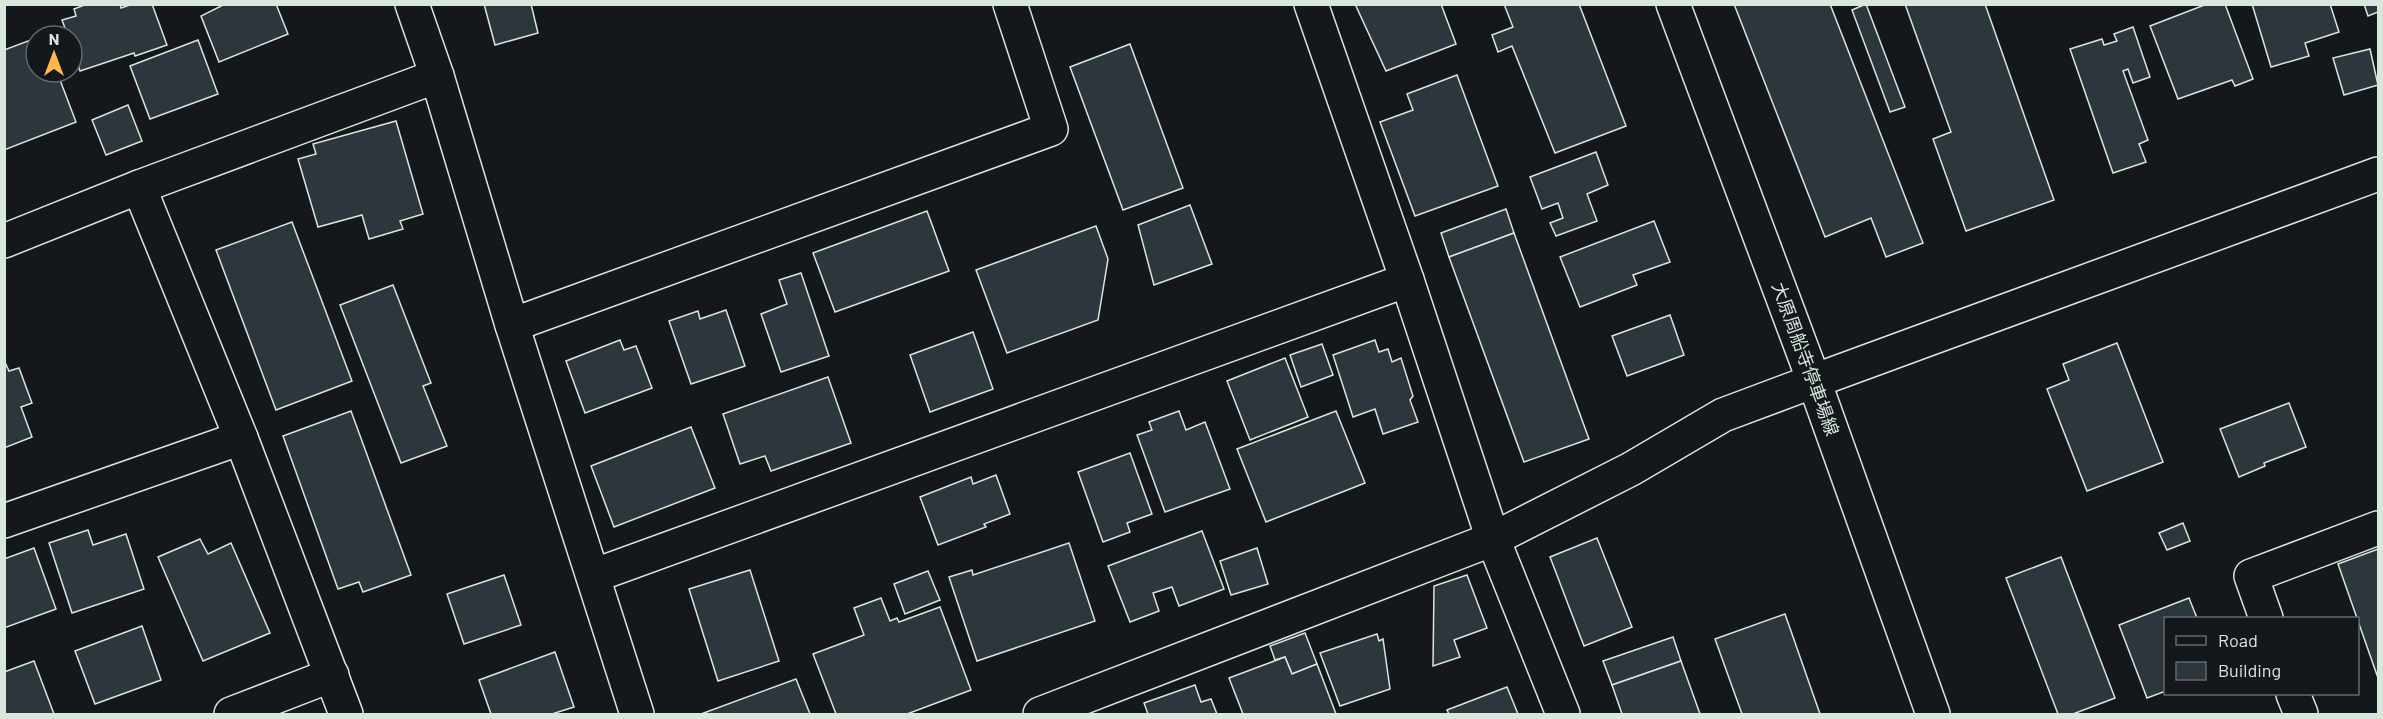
<svg xmlns="http://www.w3.org/2000/svg" width="2383" height="719" font-family="Barlow,'Noto Sans JP',sans-serif">
  <style>
    .building { fill: #2c363c; stroke: #d8e6dc; stroke-width: 1.5 }
    .lines { fill: none; stroke-linecap: round; stroke-linejoin: round }
    .minor-casing { stroke: #d8e6dc; stroke-width: 36 }
    .tertiary-casing { stroke: #d8e6dc; stroke-width: 36 }
    .secondary-casing { stroke: #d8e6dc; stroke-width: 36 }
    .minor { stroke: #14181c; stroke-width: 33 }
    .tertiary { stroke: #14181c; stroke-width: 33 }
    .secondary { stroke: #14181c; stroke-width: 33 }
    .labels { text-anchor: middle; stroke-width: 4.5; stroke-linejoin: round; paint-order: stroke }
    .street-label { font-size: 18px; fill: #d8e6dc; stroke: #14181c }
  </style>
  <rect width="100%" height="100%" fill="#14181c"/>
  <g class="building">
    <path d="M87 4H120L121 8 133 4H152L167 45 135 56 134 53 80 71 72 48V36H68L62 20 76 16 74 9Z"/>
    <path d="M225 4H276L288 34 219 62 201 16Z"/>
    <path d="M484 4H531L538 33 495 45Z"/>
    <path d="M1355 4H1441L1456 44 1386 71Z"/>
    <path d="M1504 4H1579L1626 126 1555 153 1512 46 1498 52 1492 35 1513 27Z"/>
    <path d="M1734 4H1830L1923 243 1886 257 1871 218 1825 237Z"/>
    <path d="M1866 4 1905 107 1890 112 1852 10Z"/>
    <path d="M1905 4H1985L2054 200 1966 231 1933 139 1951 132Z"/>
    <path d="M2207 4H2225L2253 79 2235 86 2232 80 2178 99 2150 26Z"/>
    <path d="M2252 4H2330L2339 32 2305 43 2309 56 2271 67Z"/>
    <path d="M2364 4H2378V12L2368 16Z"/>
    <path d="M2133 27 2150 77 2133 83 2128 69 2123 71 2148 140 2139 144 2146 162 2113 173 2070 49 2102 39 2104 45 2117 41 2114 34Z"/>
    <path d="M36 38V72H57L76 122 4 150V50Z"/>
    <path d="M198 40 218 94 150 119 130 66Z"/>
    <path d="M1130 44 1183 188 1123 210 1070 67Z"/>
    <path d="M2370 49 2378 85 2344 95 2333 58Z"/>
    <path d="M1457 75 1498 186 1415 216 1380 122 1413 110 1407 94Z"/>
    <path d="M128 105 142 141 106 155 92 120Z"/>
    <path d="M396 121 423 214 400 221 403 229 369 239 362 215 318 227 298 159 316 154 313 144Z"/>
    <path d="M1596 152 1608 185 1587 194 1597 221 1556 236 1550 223 1563 218 1558 203 1542 209 1530 177Z"/>
    <path d="M1190 205 1212 264 1154 285 1138 225Z"/>
    <path d="M1506 209 1514 233 1449 257 1441 233Z"/>
    <path d="M927 211 949 271 835 312 813 253Z"/>
    <path d="M1654 221 1670 262 1633 275 1637 285 1580 307 1560 257Z"/>
    <path d="M292 222 352 381 276 410 216 250Z"/>
    <path d="M1096 226 1108 259 1098 320 1007 353 976 270Z"/>
    <path d="M1514 233 1589 439 1524 462 1449 257Z"/>
    <path d="M801 273 829 356 781 372 761 314 787 304 779 280Z"/>
    <path d="M393 285 431 383 423 386 447 446 401 463 340 305Z"/>
    <path d="M726 310 745 366 691 384 669 321 698 311 700 319Z"/>
    <path d="M1670 315 1684 355 1627 376 1612 336Z"/>
    <path d="M973 332 993 389 930 412 910 355Z"/>
    <path d="M620 340 624 350 636 346 652 388 585 413 566 361Z"/>
    <path d="M1375 340 1379 352 1388 349 1392 362 1401 358 1413 396 1410 400 1418 422 1383 434 1375 409 1353 417 1333 355Z"/>
    <path d="M2117 343 2163 462 2087 491 2047 389 2069 380 2063 364Z"/>
    <path d="M1322 344 1333 375 1301 387 1290 355Z"/>
    <path d="M1285 358 1308 417 1250 440 1227 381Z"/>
    <path d="M4 360 9 371 19 368 32 403 21 407 32 437 4 448Z"/>
    <path d="M828 377 851 443 771 471 765 456 740 464 723 414Z"/>
    <path d="M2289 403 2306 447 2264 463 2265 466 2239 477 2220 429Z"/>
    <path d="M351 411 411 575 363 592 359 582 338 589 283 436Z"/>
    <path d="M1179 411 1186 430 1205 422 1230 489 1165 512 1137 435 1152 430 1149 422Z"/>
    <path d="M1336 411 1365 483 1266 522 1237 449Z"/>
    <path d="M691 427 715 488 614 527 591 466Z"/>
    <path d="M1130 453 1152 514 1127 523 1130 532 1103 542 1078 472Z"/>
    <path d="M996 475 1010 514 984 524 986 527 938 545 920 497 971 477 973 484Z"/>
    <path d="M2183 523 2190 541 2167 550 2159 533Z"/>
    <path d="M88 530 93 545 126 534 144 589 72 613 49 543Z"/>
    <path d="M1202 531 1224 589 1179 606 1172 587 1153 593 1159 611 1130 622 1108 566Z"/>
    <path d="M1597 538 1632 627 1584 646 1550 557Z"/>
    <path d="M200 539 208 554 231 543 270 633 203 661 158 557Z"/>
    <path d="M1069 543 1095 621 977 661 949 577 972 570 973 575Z"/>
    <path d="M34 548 56 609 4 628V559Z"/>
    <path d="M1257 548 1268 584 1231 595 1220 561Z"/>
    <path d="M2378 549V678L2338 564Z"/>
    <path d="M2061 557 2115 698 2073 714H2058L2006 578Z"/>
    <path d="M750 570 779 661 718 681 689 589Z"/>
    <path d="M928 571 940 600 905 614 894 584Z"/>
    <path d="M504 575 521 625 464 644 447 594Z"/>
    <path d="M1467 575 1487 628 1454 640 1460 657 1433 666 1434 586Z"/>
    <path d="M881 598 890 621 897 618 899 622 940 607 971 690 907 714H836L813 654 864 635 854 608Z"/>
    <path d="M2189 598 2197 618H2166V691L2147 698 2119 625Z"/>
    <path d="M1785 614 1820 714H1742L1715 639Z"/>
    <path d="M142 626 161 680 95 704 75 651Z"/>
    <path d="M1305 633 1317 664 1292 674 1285 657 1275 660 1270 646Z"/>
    <path d="M1377 634 1379 641 1383 639 1390 689 1340 706 1320 653Z"/>
    <path d="M1673 637 1681 661 1612 685 1603 661Z"/>
    <path d="M555 652 574 707 552 714H491L479 680Z"/>
    <path d="M1285 657 1292 674 1317 664 1336 714H1243L1229 678Z"/>
    <path d="M34 661 54 714H4V672Z"/>
    <path d="M1681 661 1700 714H1622L1612 685Z"/>
    <path d="M796 679 810 714H701Z"/>
    <path d="M1195 685 1201 702 1211 699 1217 714H1148L1144 703Z"/>
    <path d="M1507 687 1518 714H1449L1447 710Z"/>
  </g>
  <g class="lines">
    <defs>
      <g id="minor">
        <path d="M412 4 437 76 512 325 637 714"/>
        <path d="M1311 4 1407 280 1493 539 1563 714"/>
        <path d="M139 187 241 438 346 714"/>
        <path d="M4 241 139 187 437 76"/>
        <path d="M512 325 1051 129 1010 4"/>
        <path d="M4 521 241 438"/>
        <path d="M593 576 1407 280"/>
        <path d="M2266 618 2251 576 2378 528"/>
        <path d="M2293 694 2301 714"/>
        <path d="M231 714 332 675"/>
        <path d="M1040 714 1493 539 1631 469 1723 415 1814 381"/>
      </g>
      <path id="tertiary" d="M1814 381 2378 174"/>
      <path id="secondary" d="M1673 4 1814 381 1933 714"/>
    </defs>
    <use href="#minor" class="minor-casing"/>
    <use href="#tertiary" class="tertiary-casing"/>
    <use href="#secondary" class="secondary-casing"/>
    <use href="#minor" class="minor"/>
    <use href="#tertiary" class="tertiary"/>
    <use href="#secondary" class="secondary"/>
  </g>
  <g class="labels">
    <g class="street-label">
      <text transform="translate(1805 359) rotate(70)" y="6">大原周船寺停車場線</text>
    </g>
  </g>
  <rect width="2383" height="719" fill="none" stroke="#d8e6dc" stroke-width="12"/>
  <rect x="2164" y="617" width="195" height="78" fill="#14181c" stroke="#626a69" stroke-width="1.5"/>
  <rect x="2176" y="636" width="30" height="9" fill="#14181c" stroke="#626a69" stroke-width="1.5"/>
  <text x="2218" y="647" font-size="18" fill="#d8e6dc">Road</text>
  <rect x="2176" y="662" width="30" height="18" fill="#2c363c" stroke="#626a69" stroke-width="1.5"/>
  <text x="2218" y="677" font-size="18" fill="#d8e6dc">Building</text>
  <g transform="translate(54 54)"><circle r="28" fill="#14181c" stroke="#626a69" stroke-width="1.5"/>
  <path d="M0-4.5L10 22L0 15L-10 22Z" fill="#ffb74d"/>
  <text y="-9" font-size="16" font-weight="bold" text-anchor="middle" fill="#d8e6dc">N</text>
  </g>
</svg>
